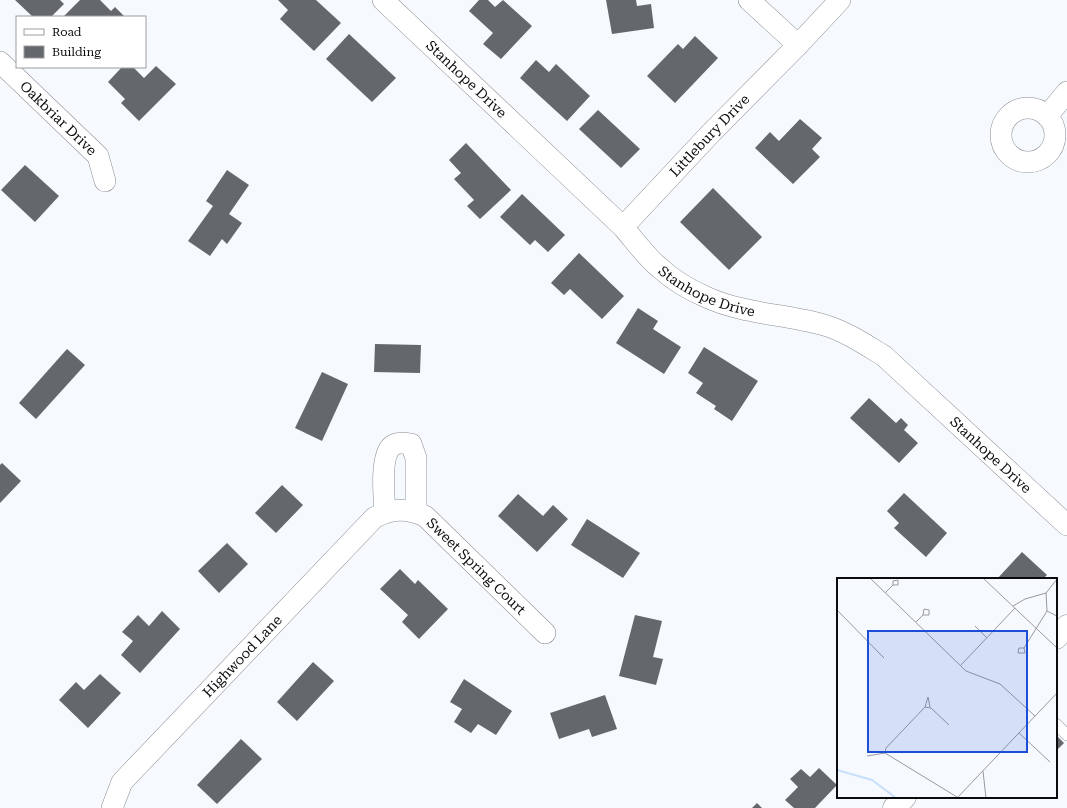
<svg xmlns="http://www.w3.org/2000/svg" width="1067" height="808" font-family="'Roboto Serif',serif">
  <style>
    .building { fill: #64676b }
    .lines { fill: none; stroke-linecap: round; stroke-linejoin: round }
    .service-casing { stroke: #8b8e93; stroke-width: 12 }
    .minor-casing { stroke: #8b8e93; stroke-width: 22 }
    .tertiary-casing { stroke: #8b8e93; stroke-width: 23 }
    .service { stroke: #fff; stroke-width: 11 }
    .minor { stroke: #fff; stroke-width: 21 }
    .tertiary { stroke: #fff; stroke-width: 22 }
    .labels { text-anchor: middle; stroke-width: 3.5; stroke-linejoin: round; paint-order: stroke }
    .street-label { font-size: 14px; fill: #0a0b0d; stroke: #fff }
    .inset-river { fill: none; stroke: #c8e0fc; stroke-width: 2 }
    .inset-road { fill: none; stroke: #989a9e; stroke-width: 1 }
    .view { fill: #1d4ed8; fill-opacity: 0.15; stroke: #1d4ed8; stroke-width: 2 }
    .inset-edge { fill: none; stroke: #0a0b0d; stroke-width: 2 }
  </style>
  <rect width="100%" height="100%" fill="#f6f9fe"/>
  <g class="building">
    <path d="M15 0H60L64 4 51 17H33Z"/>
    <path d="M80 0H100L111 11 115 7 125 17H63Z"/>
    <path d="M278 0H316L341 23 314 51 280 19 288 10Z"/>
    <path d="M479 0H488L495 7 503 0 532 26 501 59 483 44 493 33 469 11Z"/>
    <path d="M606 0H636L637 6 651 4 654 28 612 34Z"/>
    <path d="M349 34 396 78 372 102 326 59Z"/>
    <path d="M695 36 718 58 675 103 647 76 678 44 683 49Z"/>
    <path d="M536 60 549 72 556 64 590 96 567 121 520 78Z"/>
    <path d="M156 66 176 84 139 121 121 103 125 99 108 82 122 67H133L144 78Z"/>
    <path d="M598 110 640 149 621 168 579 129Z"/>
    <path d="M800 119 822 138 812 149 820 157 793 184 755 148 770 132 779 141Z"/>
    <path d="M466 143 511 190 480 219 467 206 474 200 454 179 461 173 449 160Z"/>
    <path d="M25 165 59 196 35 222 1 190Z"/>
    <path d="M227 170 249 185 229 214 242 223 227 244 222 239 210 256 188 241 213 206 206 201Z"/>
    <path d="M713 188 762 237 729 270 680 222Z"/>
    <path d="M522 194 565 235 548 252 535 240 530 245 500 217Z"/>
    <path d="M579 253 624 296 602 319 570 289 564 295 551 283Z"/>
    <path d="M638 308 658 321 653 329 681 347 664 374 616 343Z"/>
    <path d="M375 344 421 345 420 373 374 372Z"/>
    <path d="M704 347 758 381 732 421 714 409 716 406 696 393 703 383 688 373Z"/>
    <path d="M67 349 85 365 36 419 19 403Z"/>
    <path d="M322 372 348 384 322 441 295 428Z"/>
    <path d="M869 398 896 423 901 418 908 425 904 430 918 443 899 463 850 418Z"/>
    <path d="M2 463 21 481 0 503V465Z"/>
    <path d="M282 485 303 505 276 533 255 513Z"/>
    <path d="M904 493 947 533 926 557 894 528 899 523 887 511Z"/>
    <path d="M518 494 543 516 553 505 568 519 537 552 498 516Z"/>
    <path d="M587 519 640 553 623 578 571 545Z"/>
    <path d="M227 543 248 564 219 593 198 571Z"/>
    <path d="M1022 552 1047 575 1043 579H997Z"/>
    <path d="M400 569 415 584 418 580 448 609 419 639 402 622 408 615 380 589Z"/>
    <path d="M162 611 180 629 140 673 121 655 133 641 122 632 138 615 149 626Z"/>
    <path d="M635 615 662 621 653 657 663 659 656 685 619 676Z"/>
    <path d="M313 662 334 681 297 721 277 702Z"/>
    <path d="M100 674 121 693 88 728 59 700 76 682 84 690Z"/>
    <path d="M464 679 512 711 496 735 478 724 471 733 454 722 462 709 450 702Z"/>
    <path d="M605 695 617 729 592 737 589 729 559 739 550 713Z"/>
    <path d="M1056 735 1064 743 1056 751Z"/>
    <path d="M241 739 262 759 217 804 197 785Z"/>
    <path d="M819 768 837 785 815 808H794L785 800 798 787 790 779 801 769 810 777Z"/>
    <path d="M757 803 762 808H752Z"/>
  </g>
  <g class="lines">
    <defs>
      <path id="service" d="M1056 724 1067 735"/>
      <g id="minor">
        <path id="s1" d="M383 0 623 227C635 241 646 257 660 268 673 280 690 290 706 297 743 314 785 314 824 325 845 331 866 345 884 356L1067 525"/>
        <path d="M749 0 798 45"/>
        <path id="s2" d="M0 62 98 156 105 181"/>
        <circle cx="1028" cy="135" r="27"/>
        <path d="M1047 116 1067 92"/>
        <path id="s3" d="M623 227 710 134 798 45 840 0"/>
        <path d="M385 512C384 497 380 456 392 446 397 442 405 443 411 444L416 458V512"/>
        <path id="s4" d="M112 808 122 782 374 518C391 508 407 508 425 516L545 633"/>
      </g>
      <g id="tertiary">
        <path d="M1056 638 1067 626"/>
        <path d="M894 808 905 797"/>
      </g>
    </defs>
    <use href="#service" class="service-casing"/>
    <use href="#minor" class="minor-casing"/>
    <use href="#tertiary" class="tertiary-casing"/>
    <use href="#service" class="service"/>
    <use href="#minor" class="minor"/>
    <use href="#tertiary" class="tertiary"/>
  </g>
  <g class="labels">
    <g class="street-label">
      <text dy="5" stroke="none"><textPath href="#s1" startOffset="115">Stanhope Drive</textPath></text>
      <text dy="5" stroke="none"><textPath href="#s2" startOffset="81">Oakbriar Drive</textPath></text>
      <text dy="5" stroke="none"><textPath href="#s3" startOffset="126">Littlebury Drive</textPath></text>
      <text dy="5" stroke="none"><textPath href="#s1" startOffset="439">Stanhope Drive</textPath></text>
      <text dy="5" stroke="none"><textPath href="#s1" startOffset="775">Stanhope Drive</textPath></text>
      <text dy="5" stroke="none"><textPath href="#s4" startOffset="518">Sweet Spring Court</textPath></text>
      <text dy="5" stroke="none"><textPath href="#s4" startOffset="202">Highwood Lane</textPath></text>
    </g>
  </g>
  <g transform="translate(837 578)">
    <rect width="220" height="220" fill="#f6f9fe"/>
    <path class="inset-river" d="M0 192 35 202 59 220"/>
    <path class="inset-road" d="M33 0 129 93 163 106 198 138M146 0 220 70M48 15 56 7H61V2L56 3V7M209 15 210 33M176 28 188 21 209 15 220 1M0 32 47 80M79 44 86 37 87 31 92 32V37H86M138 48 150 60M187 70H182L181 75H188L187 70 210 33 220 38M124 87 178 30M88 129 91 119 93 129M182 155 213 184M48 175 49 170 88 129 94 130 112 147M30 178 48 175 120 219M146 193 149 220M120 220 220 115"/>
    <path class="view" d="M31 53H190V174H31Z"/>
    <rect width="220" height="220" class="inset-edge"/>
  </g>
  <rect x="16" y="16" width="130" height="52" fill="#ffffff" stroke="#9d9d9e"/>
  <rect x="24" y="29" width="20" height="6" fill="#ffffff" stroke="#9d9d9e"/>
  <text x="52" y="36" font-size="12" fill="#0a0b0d">Road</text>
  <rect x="24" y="46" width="20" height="12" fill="#64676b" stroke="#9d9d9e"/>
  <text x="52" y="56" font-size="12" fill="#0a0b0d">Building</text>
</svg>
